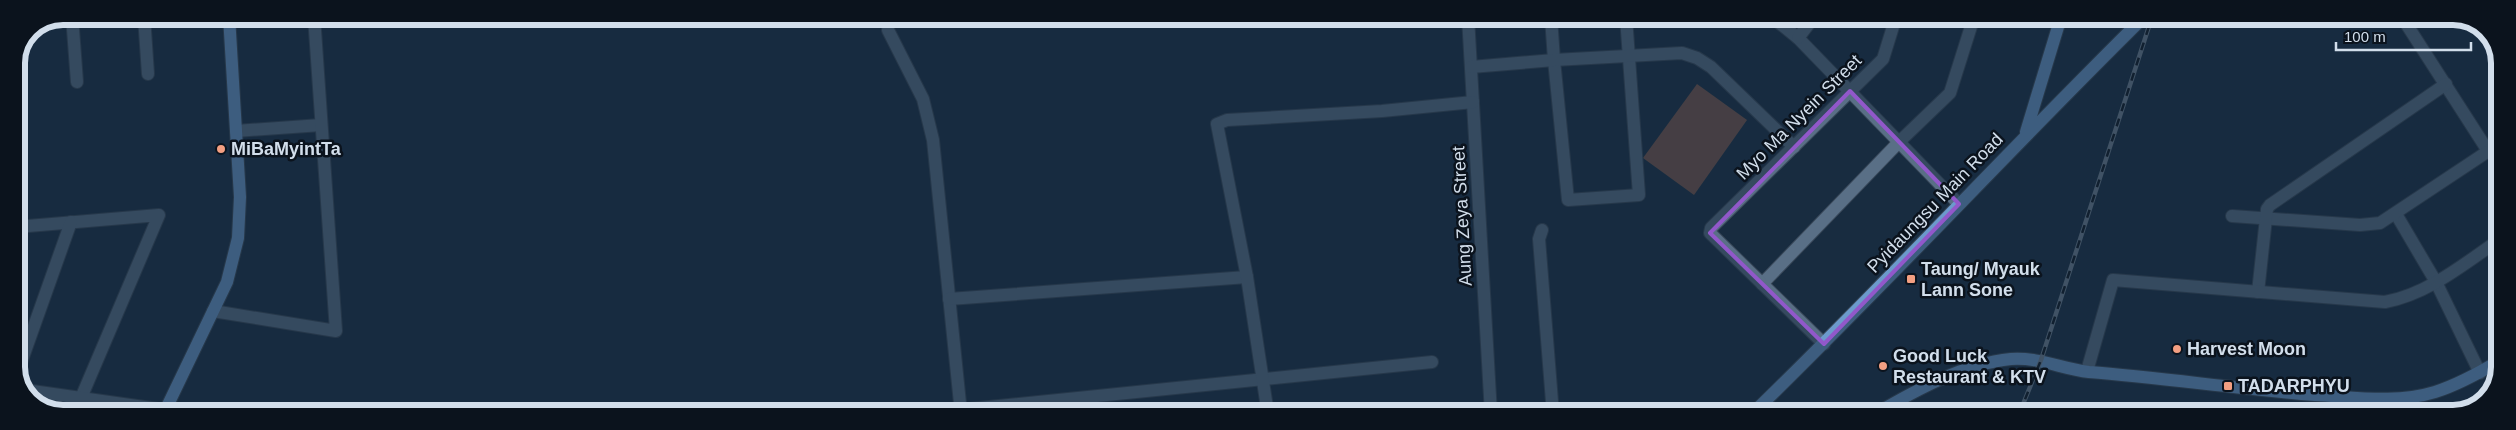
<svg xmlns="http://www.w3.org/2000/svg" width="2516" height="430" font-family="Arial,sans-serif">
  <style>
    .water { fill: #7d5649 }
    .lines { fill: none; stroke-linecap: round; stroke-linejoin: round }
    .minor-casing { stroke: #394859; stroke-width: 14 }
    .major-casing { stroke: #394859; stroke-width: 14 }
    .minor { stroke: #596f86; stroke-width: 12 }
    .major { stroke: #6c9acc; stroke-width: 12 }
    .rail-casing { stroke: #718192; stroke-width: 4.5 }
    .rail { stroke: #0b131d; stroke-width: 2.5; stroke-dasharray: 8; stroke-linecap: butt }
    .marked { fill: none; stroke: #9158ca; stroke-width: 4; stroke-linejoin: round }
    .poi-dot { fill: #f39f82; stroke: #0b131d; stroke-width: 2 }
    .labels { text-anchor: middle; stroke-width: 5; stroke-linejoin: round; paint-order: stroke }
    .street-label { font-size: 18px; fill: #d2deeb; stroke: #0b131d }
    .poi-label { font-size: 18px; font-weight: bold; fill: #d2deeb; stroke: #0b131d; text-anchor: start }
    .rim { fill: none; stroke: #d2deeb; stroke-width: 6 }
  </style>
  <rect width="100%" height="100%" fill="#182c40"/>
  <path class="water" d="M1697 84 1747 120 1694 195 1643 158Z"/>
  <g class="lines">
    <defs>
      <g id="minor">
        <path d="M72 16 77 82"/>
        <path d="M144 16 148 74"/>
        <path d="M1468 17 1491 414"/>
        <path d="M1551 17 1554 60 1568 200 1639 195 1626 17"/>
        <path d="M1772 17 1798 38 1959 204"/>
        <path d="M2415 17 2407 25 2488 151"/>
        <path d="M888 30 923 99 933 140 961 413"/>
        <path d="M1798 38 1814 17"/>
        <path d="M1471 67 1554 60 1682 53 1697 58 1711 67 1794 147"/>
        <path d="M236 131 321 125"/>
        <path d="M2396 214 2436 282 2480 373"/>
        <path d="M2232 216 2360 225 2380 223 2499 144"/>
        <path d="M16 227 159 215 81 398"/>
        <path d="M1542 230 1539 239 1553 414"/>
        <path d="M1762 284 1899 142 1950 93 1974 17"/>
        <path d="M2258 292 2267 209 2270 205 2446 84"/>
        <path d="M949 299 1247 277"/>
        <path d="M213 311 336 331 314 16"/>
        <path d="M1824 344 1710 233 1711 228 1883 59 1896 17"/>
        <path d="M2087 371 2113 280 2385 302C2428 294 2464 264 2499 240"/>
        <path d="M17 374 71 222"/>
        <path d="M25 390 165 410"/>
        <path d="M960 410 1432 362"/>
        <path d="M1268 414 1247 277 1217 124 1227 120 1382 111 1473 102"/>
      </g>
      <g id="major">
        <path d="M2026 132 2061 17"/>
        <path d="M164 413 227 282 238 238 240 197 229 16"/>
        <path d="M1752 414C1886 284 2012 147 2144 17"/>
        <path d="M1875 414C1916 390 1963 364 2011 359 2039 357 2062 369 2089 372 2164 378 2239 389 2315 395 2354 397 2396 404 2435 392 2457 385 2479 373 2499 361"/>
      </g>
    </defs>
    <use href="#minor" class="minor-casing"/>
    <use href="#major" class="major-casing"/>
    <use href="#minor" class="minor"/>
    <use href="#major" class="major"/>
    <defs>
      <path id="rail" d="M2019 414 2041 360 2152 17"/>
    </defs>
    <use href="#rail" class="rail-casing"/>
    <use href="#rail" class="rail"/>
  </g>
  <path d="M0 0H2516V430H0ZM1850 91 1959 204 1824 344 1710 233Z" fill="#182c40" fill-opacity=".55" fill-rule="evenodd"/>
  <path class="marked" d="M1850 91 1959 204 1824 344 1710 233Z"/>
  <g class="poi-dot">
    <circle cx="221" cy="149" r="5"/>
    <rect x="1906" y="274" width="10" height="10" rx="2.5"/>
    <circle cx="2177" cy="349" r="5"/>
    <circle cx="1883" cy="366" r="5"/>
    <rect x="2223" y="381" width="10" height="10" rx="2.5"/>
  </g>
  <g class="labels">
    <g class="street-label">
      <text transform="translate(1799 117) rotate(-45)" y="6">Myo Ma Nyein Street</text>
      <text transform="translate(1935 203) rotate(-46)" y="6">Pyidaungsu Main Road</text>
      <text transform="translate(1462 216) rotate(-93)" y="6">Aung Zeya Street</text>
    </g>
    <g class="poi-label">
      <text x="231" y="155">MiBaMyintTa</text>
      <text x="1921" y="275">Taung/ Myauk<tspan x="1921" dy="21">Lann Sone</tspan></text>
      <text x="2187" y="355">Harvest Moon</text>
      <text x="1893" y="362">Good Luck<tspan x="1893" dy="21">Restaurant &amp; KTV</tspan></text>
      <text x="2238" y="392">TADARPHYU</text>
    </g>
  </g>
  <path d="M0 0H2516V430H0ZM63 25H2453A38 38 0 0 1 2491 63V367A38 38 0 0 1 2453 405H63A38 38 0 0 1 25 367V63A38 38 0 0 1 63 25Z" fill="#0b131d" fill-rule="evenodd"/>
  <path class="rim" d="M63 25H2453A38 38 0 0 1 2491 63V367A38 38 0 0 1 2453 405H63A38 38 0 0 1 25 367V63A38 38 0 0 1 63 25Z"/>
  <path d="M2336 42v8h135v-8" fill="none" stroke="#d2deeb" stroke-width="2.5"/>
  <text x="2344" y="42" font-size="15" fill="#d2deeb" stroke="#0b131d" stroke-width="4" paint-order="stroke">100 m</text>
</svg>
